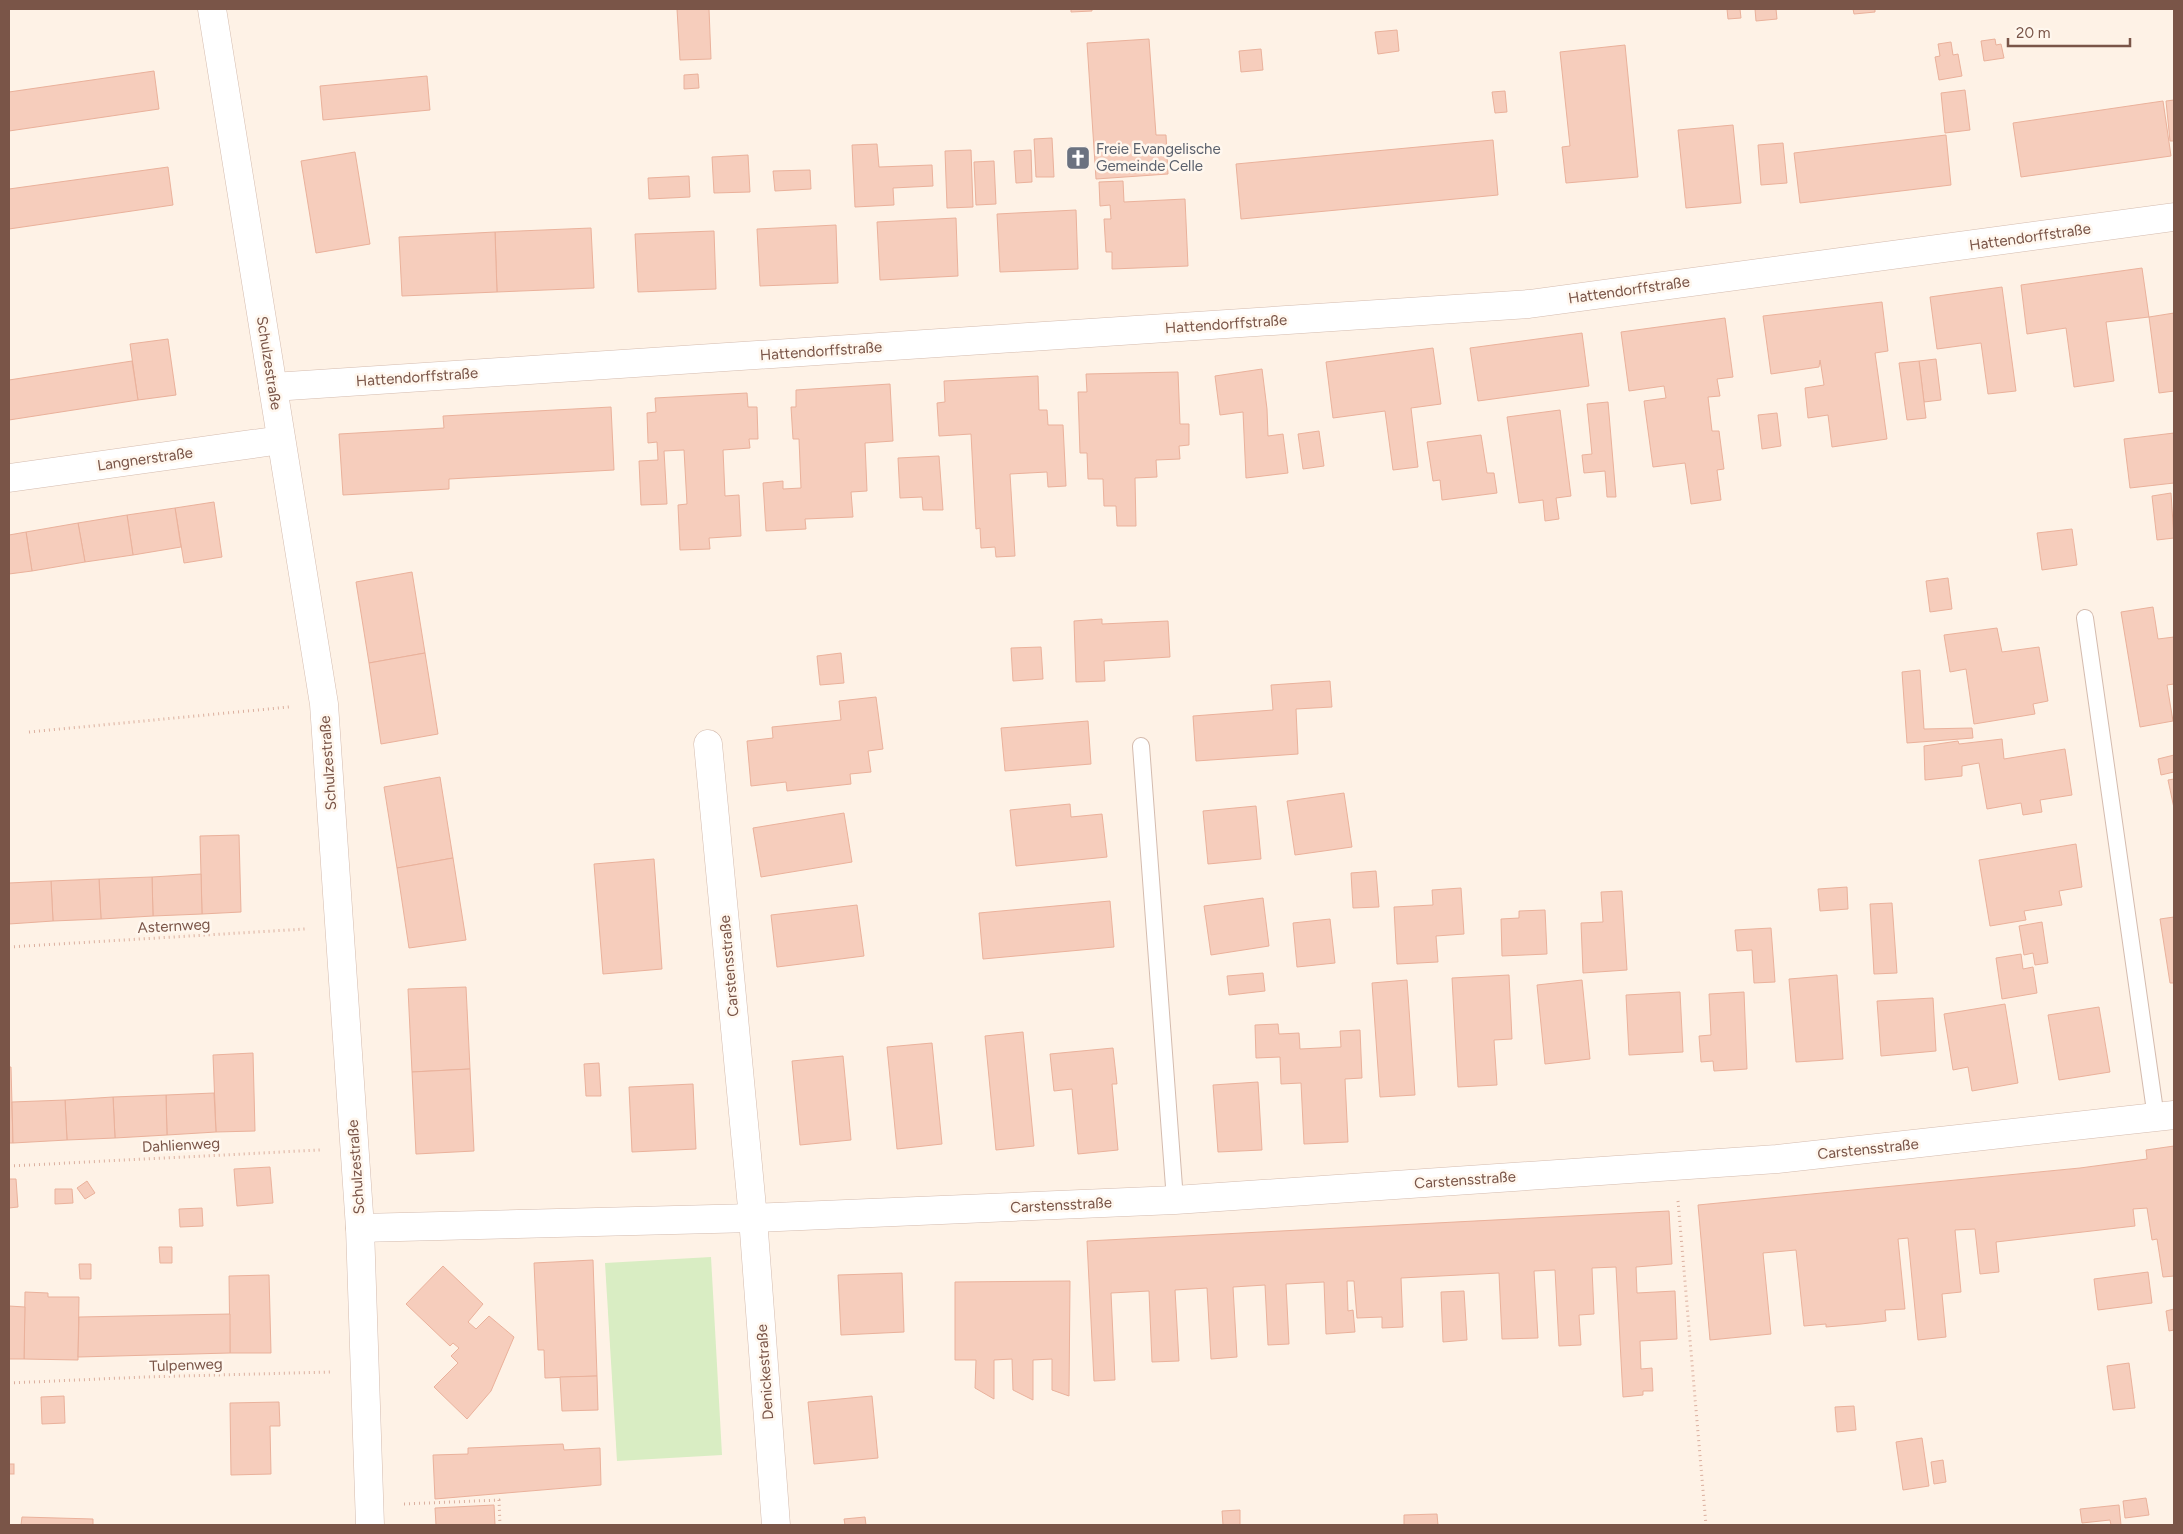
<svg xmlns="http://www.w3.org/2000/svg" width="2183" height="1534" font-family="Figtree,sans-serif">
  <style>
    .green { fill: #d9edc3 }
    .building { fill: #f6cdbc; stroke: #eab19b }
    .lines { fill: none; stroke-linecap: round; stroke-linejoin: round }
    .service-casing { stroke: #d4bbae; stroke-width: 18 }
    .minor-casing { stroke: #d4bbae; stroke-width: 29 }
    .path { stroke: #dbaf9e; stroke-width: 3; stroke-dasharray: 1 4; stroke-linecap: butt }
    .service { stroke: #fff; stroke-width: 16 }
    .minor { stroke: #fff; stroke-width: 28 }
    .labels { text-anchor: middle; stroke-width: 5; stroke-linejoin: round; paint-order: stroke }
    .worship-label { font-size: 15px; fill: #5b616d; stroke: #fff7ee; text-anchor: start }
    .street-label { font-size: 15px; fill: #7a5548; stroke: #fff7ee }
  </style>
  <rect width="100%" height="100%" fill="#fef2e6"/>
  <path class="green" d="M711 1257 722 1455 617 1461 605 1263Z"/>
  <g class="building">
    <path d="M677 9H709L711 59 680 60Z"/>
    <path d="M1071 9H1092V11L1071 12Z"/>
    <path d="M1727 9H1740L1741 18 1728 19Z"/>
    <path d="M1755 9H1776L1777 19 1756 21Z"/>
    <path d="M1853 9H1875V12L1854 14Z"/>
    <path d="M1397 30 1399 51 1378 54 1375 32Z"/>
    <path d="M1149 39 1156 135H1166L1168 174 1096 179 1087 43Z"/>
    <path d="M1995 39 1996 45 2001 44 2004 58 1984 61 1981 41Z"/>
    <path d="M1951 42 1953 55 1958 54 1962 76 1939 80 1935 57 1940 56 1938 44Z"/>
    <path d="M1625 45 1638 177 1566 183 1562 147 1570 146 1560 52Z"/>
    <path d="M1261 49 1263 70 1241 72 1239 51Z"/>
    <path d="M154 71 159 109 9 131V92Z"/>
    <path d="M698 74 699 88 684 89V75Z"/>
    <path d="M427 76 430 110 323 120 320 86Z"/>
    <path d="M1965 90 1970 130 1945 133 1941 93Z"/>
    <path d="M1505 91 1507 112 1495 113 1492 92Z"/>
    <path d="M2174 100V141H2170L2166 101Z"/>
    <path d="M2163 101 2171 156 2021 177 2013 123Z"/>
    <path d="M1733 125 1741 203 1686 208 1678 130Z"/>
    <path d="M1946 135 1951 185 1800 203 1794 153Z"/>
    <path d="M1052 138 1054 177H1036L1034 139Z"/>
    <path d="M1493 140 1498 195 1241 219 1236 164Z"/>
    <path d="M1783 143 1787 183 1761 185 1758 145Z"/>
    <path d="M877 144 879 167 932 165 933 186 893 188 894 205 855 207 852 145Z"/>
    <path d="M971 150 973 207 947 208 945 151Z"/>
    <path d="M1031 150 1032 182 1016 183 1014 151Z"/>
    <path d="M355 152 370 244 316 253 301 161Z"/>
    <path d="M748 155 750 192 714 193 712 157Z"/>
    <path d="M994 161 996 204 976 205 974 162Z"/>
    <path d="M168 167 173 205 9 229V189Z"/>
    <path d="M810 170 811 189 775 191 773 171Z"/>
    <path d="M689 176 690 197 649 199 648 178Z"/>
    <path d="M1123 181 1124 202 1185 199 1188 266 1112 269V252H1106L1104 219H1111L1110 205 1100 206 1099 182Z"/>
    <path d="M1076 210 1078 269 1000 272 997 214Z"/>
    <path d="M956 218 958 276 880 280 877 222Z"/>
    <path d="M836 225 838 283 760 286 757 229Z"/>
    <path d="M591 228 594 288 497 292 495 232Z"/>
    <path d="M714 231 716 289 638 292 635 234Z"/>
    <path d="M495 232 497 292 402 296 399 237Z"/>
    <path d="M2142 268 2149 317 2106 322 2114 381 2074 387 2066 328 2027 334 2021 285Z"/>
    <path d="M2002 287 2016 391 1988 394 1981 343 1937 349 1930 297Z"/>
    <path d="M1882 302 1888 351 1875 353 1887 439 1832 447 1828 415 1808 418 1805 388 1824 385 1820 360 1819 367 1771 374 1763 316Z"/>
    <path d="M2174 313V391L2159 393 2149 317Z"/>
    <path d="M1725 318 1733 377 1717 379 1720 396 1708 397 1712 431H1719L1724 469 1717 470 1721 500 1691 504 1685 463 1653 467 1644 401 1666 398 1664 386 1629 391 1621 332Z"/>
    <path d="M1582 333 1589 386 1478 401 1470 348Z"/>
    <path d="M168 339 176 395 138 400 130 344Z"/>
    <path d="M1433 348 1441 404 1411 408 1418 467 1393 470 1385 411 1333 418 1326 362Z"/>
    <path d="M1936 359 1941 400 1924 402 1919 361Z"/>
    <path d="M132 361 138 400 9 420V380Z"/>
    <path d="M1919 361 1926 418 1907 420 1899 363Z"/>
    <path d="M1262 369 1267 409 1268 436 1283 434 1288 473 1246 478 1243 412 1220 415 1215 376Z"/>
    <path d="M1178 372 1180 424H1189V445L1179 446 1180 459 1156 460 1157 477 1135 478 1136 526H1117L1116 506H1104L1103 479H1088L1087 453H1080L1078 392H1087L1086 374Z"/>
    <path d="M1038 376 1039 410H1047L1048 425H1063L1066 486 1048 487 1047 472 1010 474 1015 556 996 557 995 547 981 548 980 528 976 529 971 434 939 436 937 403 945 402 944 381Z"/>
    <path d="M890 384 893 441 865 443 867 491 851 492 853 517 805 519 806 529 766 531 763 483 783 481V489L801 488 799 439H793L791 407H796V390Z"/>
    <path d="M747 393 748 407H757L758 439H749L750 448 723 450 725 496 739 495 741 536 709 538 710 549 680 550 678 505 687 504 684 450 664 451 667 504 641 505 639 461 658 460 657 442 648 443 647 413 656 412 655 398Z"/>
    <path d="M1608 402 1616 497H1607L1605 471 1584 473 1582 455 1592 454 1587 404Z"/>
    <path d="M611 407 614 470 449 479V489L343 495 339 434 444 428 443 416Z"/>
    <path d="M1560 410 1571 496 1556 498 1559 519 1545 521 1543 500 1519 503 1507 417Z"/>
    <path d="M1777 413 1781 446 1762 449 1758 415Z"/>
    <path d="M1319 431 1324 466 1303 469 1298 434Z"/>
    <path d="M2174 433V483L2130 488 2124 439Z"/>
    <path d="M1481 435 1487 473H1494L1497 493 1442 500 1440 480 1433 481 1427 442Z"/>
    <path d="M939 456 943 510H923L922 497 900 498 898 458Z"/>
    <path d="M2171 493 2174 538 2157 540 2152 496Z"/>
    <path d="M214 502 222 557 184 563 175 508Z"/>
    <path d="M175 508 181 547 133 555 127 515Z"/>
    <path d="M127 515 133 555 85 562 78 523Z"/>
    <path d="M78 523 85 562 32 571 26 532Z"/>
    <path d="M2072 529 2077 565 2042 570 2037 533Z"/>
    <path d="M26 532 32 571 9 574V535Z"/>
    <path d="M412 572 425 653 369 663 356 582Z"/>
    <path d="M1948 578 1952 609 1930 612 1926 581Z"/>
    <path d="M2153 607 2158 639 2174 637V684L2167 685 2173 721 2140 727 2121 612Z"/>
    <path d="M1102 619V624L1168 621 1170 657 1104 661 1105 681 1076 682 1074 621Z"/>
    <path d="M1997 628 2002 652 2039 647 2048 701 2033 704 2035 714 1974 724 1966 669 1950 672 1944 635Z"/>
    <path d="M1041 647 1043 679 1013 681 1011 648Z"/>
    <path d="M425 653 438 734 381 744 369 663Z"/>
    <path d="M841 653 844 683 820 685 817 656Z"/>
    <path d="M1920 670 1924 729 1972 728 1973 738 1907 743 1902 672Z"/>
    <path d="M1330 681 1332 707 1296 709 1298 754 1196 761 1193 716 1273 710 1271 685Z"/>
    <path d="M876 697 883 749 868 751 871 772 850 774 851 784 787 791 786 782 751 786 747 741 773 738 772 727 841 720 839 701Z"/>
    <path d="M1088 721 1091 764 1005 771 1001 728Z"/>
    <path d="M2002 739 2004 759 2065 749 2072 795 2040 800 2042 812 2023 815 2021 803 1987 809 1979 763 1962 766V776L1925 780 1924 746 1958 741 1959 744Z"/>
    <path d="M2174 755V772L2161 775 2158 759Z"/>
    <path d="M440 777 453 858 397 868 384 787Z"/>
    <path d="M2174 779V808L2168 780Z"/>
    <path d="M1344 793 1352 847 1295 855 1287 801Z"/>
    <path d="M1070 804 1071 817 1102 814 1107 857 1016 866 1010 810Z"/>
    <path d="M1256 806 1261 859 1208 864 1203 811Z"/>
    <path d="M844 813 852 862 761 877 753 828Z"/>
    <path d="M239 835 241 912 202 914 200 836Z"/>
    <path d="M2076 844 2082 887 2059 891 2062 905 2024 911 2026 920 1990 926 1979 860Z"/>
    <path d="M453 858 466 940 409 948 397 868Z"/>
    <path d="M654 859 662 969 603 974 594 864Z"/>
    <path d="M1376 871 1379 907 1353 908 1351 873Z"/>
    <path d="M201 874 202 914 153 916 152 877Z"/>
    <path d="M152 877 153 916 101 919 99 879Z"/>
    <path d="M99 879 101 919 53 921 51 881Z"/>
    <path d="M51 881 53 921 9 924V883Z"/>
    <path d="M1847 887 1848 909 1820 911 1818 889Z"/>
    <path d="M1461 888 1464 934 1436 936 1438 962 1397 964 1394 907 1433 905 1432 890Z"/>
    <path d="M1622 891 1627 970 1583 973 1581 923 1603 922 1601 892Z"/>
    <path d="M1263 898 1269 946 1211 955 1204 906Z"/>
    <path d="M1110 901 1114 947 983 959 979 913Z"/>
    <path d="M1892 903 1897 973 1874 974 1870 904Z"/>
    <path d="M857 905 864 956 777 967 771 915Z"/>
    <path d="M1545 910 1547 954 1502 956 1501 919 1519 918V911Z"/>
    <path d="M2174 917V983H2170L2160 919Z"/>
    <path d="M1330 919 1335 963 1297 967 1293 923Z"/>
    <path d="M2042 922 2048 963 2035 965 2033 953 2024 955 2019 926Z"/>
    <path d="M1771 928 1775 982 1754 983 1752 950 1737 951 1735 930Z"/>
    <path d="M2021 954 2023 969 2033 967 2037 993 2002 999 1996 958Z"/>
    <path d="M1263 973 1265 991 1229 995 1227 976Z"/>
    <path d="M1509 975 1512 1039 1494 1040 1497 1085 1458 1087 1452 978Z"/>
    <path d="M1837 975 1843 1059 1796 1062 1789 979Z"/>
    <path d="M1407 980 1415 1095 1380 1097 1372 983Z"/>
    <path d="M1582 980 1590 1059 1545 1064 1537 985Z"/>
    <path d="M466 987 470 1069 412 1072 408 989Z"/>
    <path d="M1680 992 1683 1052 1629 1055 1626 995Z"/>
    <path d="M1744 992 1747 1069 1714 1071 1713 1061 1701 1062 1699 1036 1711 1035 1709 994Z"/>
    <path d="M1933 998 1936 1051 1881 1056 1877 1001Z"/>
    <path d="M2005 1004 2018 1083 1972 1091 1968 1067 1953 1070 1944 1014Z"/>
    <path d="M2099 1007 2110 1072 2059 1080 2048 1015Z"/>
    <path d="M1278 1024 1279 1034 1299 1033 1300 1049 1341 1047 1340 1031 1360 1030 1362 1078 1345 1079 1348 1142 1304 1144 1301 1083 1281 1084 1280 1057 1256 1058 1255 1025Z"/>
    <path d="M1023 1032 1034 1146 996 1150 985 1036Z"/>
    <path d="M932 1043 942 1144 897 1149 887 1047Z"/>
    <path d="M1113 1048 1117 1084H1112L1118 1150 1078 1154 1072 1089 1054 1091 1050 1054Z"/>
    <path d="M253 1053 255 1131 216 1132 213 1055Z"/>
    <path d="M843 1056 851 1140 800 1145 792 1061Z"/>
    <path d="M599 1063 601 1096H586L584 1064Z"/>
    <path d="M9 1067H11L13 1143H9Z"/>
    <path d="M470 1069 474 1151 416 1154 412 1072Z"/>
    <path d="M1258 1082 1262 1150 1218 1152 1213 1085Z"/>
    <path d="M693 1084 696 1149 632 1152 629 1087Z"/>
    <path d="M214 1093 216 1132 167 1135 166 1095Z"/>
    <path d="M166 1095 167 1135 115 1138 113 1097Z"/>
    <path d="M113 1097 115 1138 67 1140 65 1100Z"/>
    <path d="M65 1100 67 1140 13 1143 12 1102Z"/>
    <path d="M2174 1146V1276L2163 1277 2157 1239 2152 1240 2147 1208 2133 1209 2135 1226 1996 1242 1999 1272 1980 1274 1975 1229 1955 1230 1961 1292 1942 1294 1946 1337 1918 1340 1908 1238 1898 1239 1905 1309 1885 1310 1886 1321 1861 1324 1826 1327V1324L1804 1326 1796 1250 1763 1253 1771 1334 1710 1340 1698 1205 2080 1168 2147 1159 2146 1150Z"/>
    <path d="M270 1167 273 1203 237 1206 234 1169Z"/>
    <path d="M9 1179H16L18 1207 9 1208Z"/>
    <path d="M87 1181 95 1193 85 1199 77 1188Z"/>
    <path d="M55 1189H72L73 1203 55 1204Z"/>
    <path d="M202 1208 203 1226 180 1227 179 1209Z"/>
    <path d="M1669 1211 1672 1264 1636 1267 1637 1293 1675 1291 1677 1339 1640 1341 1641 1369 1652 1368 1653 1391H1643V1395L1623 1397 1616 1267 1592 1268 1594 1314 1579 1315 1581 1345 1559 1346 1555 1270 1534 1271 1538 1338 1502 1339 1499 1273 1401 1278 1403 1327 1382 1328V1317L1357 1318 1354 1281H1347L1348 1311 1353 1310 1355 1332 1326 1334 1324 1282 1286 1284 1289 1344 1268 1345 1265 1285 1233 1287 1237 1357 1211 1359 1207 1288 1175 1290 1179 1361 1152 1362 1149 1291 1111 1293 1115 1380 1094 1381 1087 1241Z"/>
    <path d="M159 1247H172V1263H160Z"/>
    <path d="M593 1260 597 1376 545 1378 544 1350H538L534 1263Z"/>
    <path d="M79 1264H91V1279H80Z"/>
    <path d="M443 1266 483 1304 468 1322 476 1329 489 1316 514 1337 491 1391 467 1419 434 1387 458 1363 451 1356 459 1348 453 1343 450 1346 406 1304Z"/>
    <path d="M2148 1272 2152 1303 2098 1310 2094 1279Z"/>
    <path d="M902 1273 904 1332 841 1335 838 1275Z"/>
    <path d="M269 1275 271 1353H230L229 1276Z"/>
    <path d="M1070 1281 1069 1396 1052 1390V1359L1033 1360V1400L1013 1390 1012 1359 994 1360V1399L975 1388 976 1360H955V1282Z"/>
    <path d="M1464 1291 1467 1340 1443 1342 1441 1292Z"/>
    <path d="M25 1292 48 1293V1297H79L78 1360 24 1359Z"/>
    <path d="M9 1306 25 1307 24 1359H9Z"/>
    <path d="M2174 1309V1330L2169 1331 2166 1311Z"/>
    <path d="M230 1314V1353L78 1357 79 1317Z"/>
    <path d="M2129 1363 2135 1408 2113 1410 2107 1366Z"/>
    <path d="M597 1376 598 1410 562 1411 560 1377Z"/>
    <path d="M64 1396 65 1423 42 1424 41 1397Z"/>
    <path d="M872 1396 878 1458 814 1464 808 1402Z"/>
    <path d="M279 1402 280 1426H270L271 1474 231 1475 230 1403Z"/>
    <path d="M1854 1406 1856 1430 1837 1432 1835 1407Z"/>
    <path d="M1922 1438 1929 1486 1903 1490 1896 1442Z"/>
    <path d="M563 1444 564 1450 600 1448 601 1485 435 1499 433 1455 468 1454V1448Z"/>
    <path d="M1943 1460 1946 1482 1934 1484 1931 1462Z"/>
    <rect x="9" y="1464" width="5" height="10"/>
    <path d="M2146 1498 2149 1515 2125 1518 2123 1501Z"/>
    <path d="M494 1505 495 1525H436L435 1508Z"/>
    <path d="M2119 1505 2121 1525H2111L2110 1520 2082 1523 2080 1509Z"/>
    <path d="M1240 1510V1525H1223L1222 1511Z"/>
    <path d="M1437 1514 1438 1525H1404V1515Z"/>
    <path d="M22 1517 93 1519V1525H21Z"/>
    <path d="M865 1517 866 1525H845L844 1519Z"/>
  </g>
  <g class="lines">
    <defs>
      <g id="service">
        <path d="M2085 618 2156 1118"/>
        <path d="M1141 746 1175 1200"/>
      </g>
      <g id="minor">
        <path d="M212 9 324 704 360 1228 370 1525"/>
        <path d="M273 387 1529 304 2174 217"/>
        <path d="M9 478 281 440"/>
        <path d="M708 744 753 1218 776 1525"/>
        <path d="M360 1228 753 1218 1175 1200 1777 1159 2174 1115"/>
      </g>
    </defs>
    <use href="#service" class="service-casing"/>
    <use href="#minor" class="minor-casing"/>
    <g class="path">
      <path d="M29 732 289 707"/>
      <path d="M9 947 305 929"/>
      <path d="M9 1166 320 1150"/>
      <path d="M1678 1201 1706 1525"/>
      <path d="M9 1383 145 1377 330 1372"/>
      <path d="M404 1504 499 1500 500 1525"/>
    </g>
    <use href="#service" class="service"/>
    <use href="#minor" class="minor"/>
  </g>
  <defs>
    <symbol id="church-square" viewBox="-11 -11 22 22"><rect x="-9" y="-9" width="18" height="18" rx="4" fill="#6b7280" stroke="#fff7ee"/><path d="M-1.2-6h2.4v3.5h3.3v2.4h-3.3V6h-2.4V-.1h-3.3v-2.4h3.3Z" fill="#fff"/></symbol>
  </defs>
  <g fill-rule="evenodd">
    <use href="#church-square" x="1064" y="144" width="28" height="28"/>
  </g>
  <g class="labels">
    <g class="worship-label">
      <text x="1096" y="154">Freie Evangelische<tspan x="1096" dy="17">Gemeinde Celle</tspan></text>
    </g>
    <g class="street-label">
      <text transform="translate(2030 237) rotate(-8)" y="5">Hattendorffstraße</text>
      <text transform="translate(1629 290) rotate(-8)" y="5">Hattendorffstraße</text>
      <text transform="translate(1226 324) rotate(-4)" y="5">Hattendorffstraße</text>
      <text transform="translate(821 351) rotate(-4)" y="5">Hattendorffstraße</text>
      <text transform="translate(269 363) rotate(81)" y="5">Schulzestraße</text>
      <text transform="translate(417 377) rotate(-4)" y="5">Hattendorffstraße</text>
      <text transform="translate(145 459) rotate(-8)" y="5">Langnerstraße</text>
      <text transform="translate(328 763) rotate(-94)" y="5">Schulzestraße</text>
      <text transform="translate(174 926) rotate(-3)" y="5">Asternweg</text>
      <text transform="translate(729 966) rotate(-95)" y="5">Carstensstraße</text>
      <text transform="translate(181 1145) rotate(-3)" y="5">Dahlienweg</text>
      <text transform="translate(1868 1149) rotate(-6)" y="5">Carstensstraße</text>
      <text transform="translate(356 1167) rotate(-94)" y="5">Schulzestraße</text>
      <text transform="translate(1465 1180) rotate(-4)" y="5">Carstensstraße</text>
      <text transform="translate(1061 1205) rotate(-3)" y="5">Carstensstraße</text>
      <text transform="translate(186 1365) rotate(-2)" y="5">Tulpenweg</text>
      <text transform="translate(765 1372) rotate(-94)" y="5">Denickestraße</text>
    </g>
  </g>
  <rect width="2183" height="1534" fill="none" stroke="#7a5548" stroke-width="20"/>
  <path d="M2008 38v8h122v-8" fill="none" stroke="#7a5548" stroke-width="2.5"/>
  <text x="2016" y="38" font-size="15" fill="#7a5548" stroke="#fff7ee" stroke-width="4" paint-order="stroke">20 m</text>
</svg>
